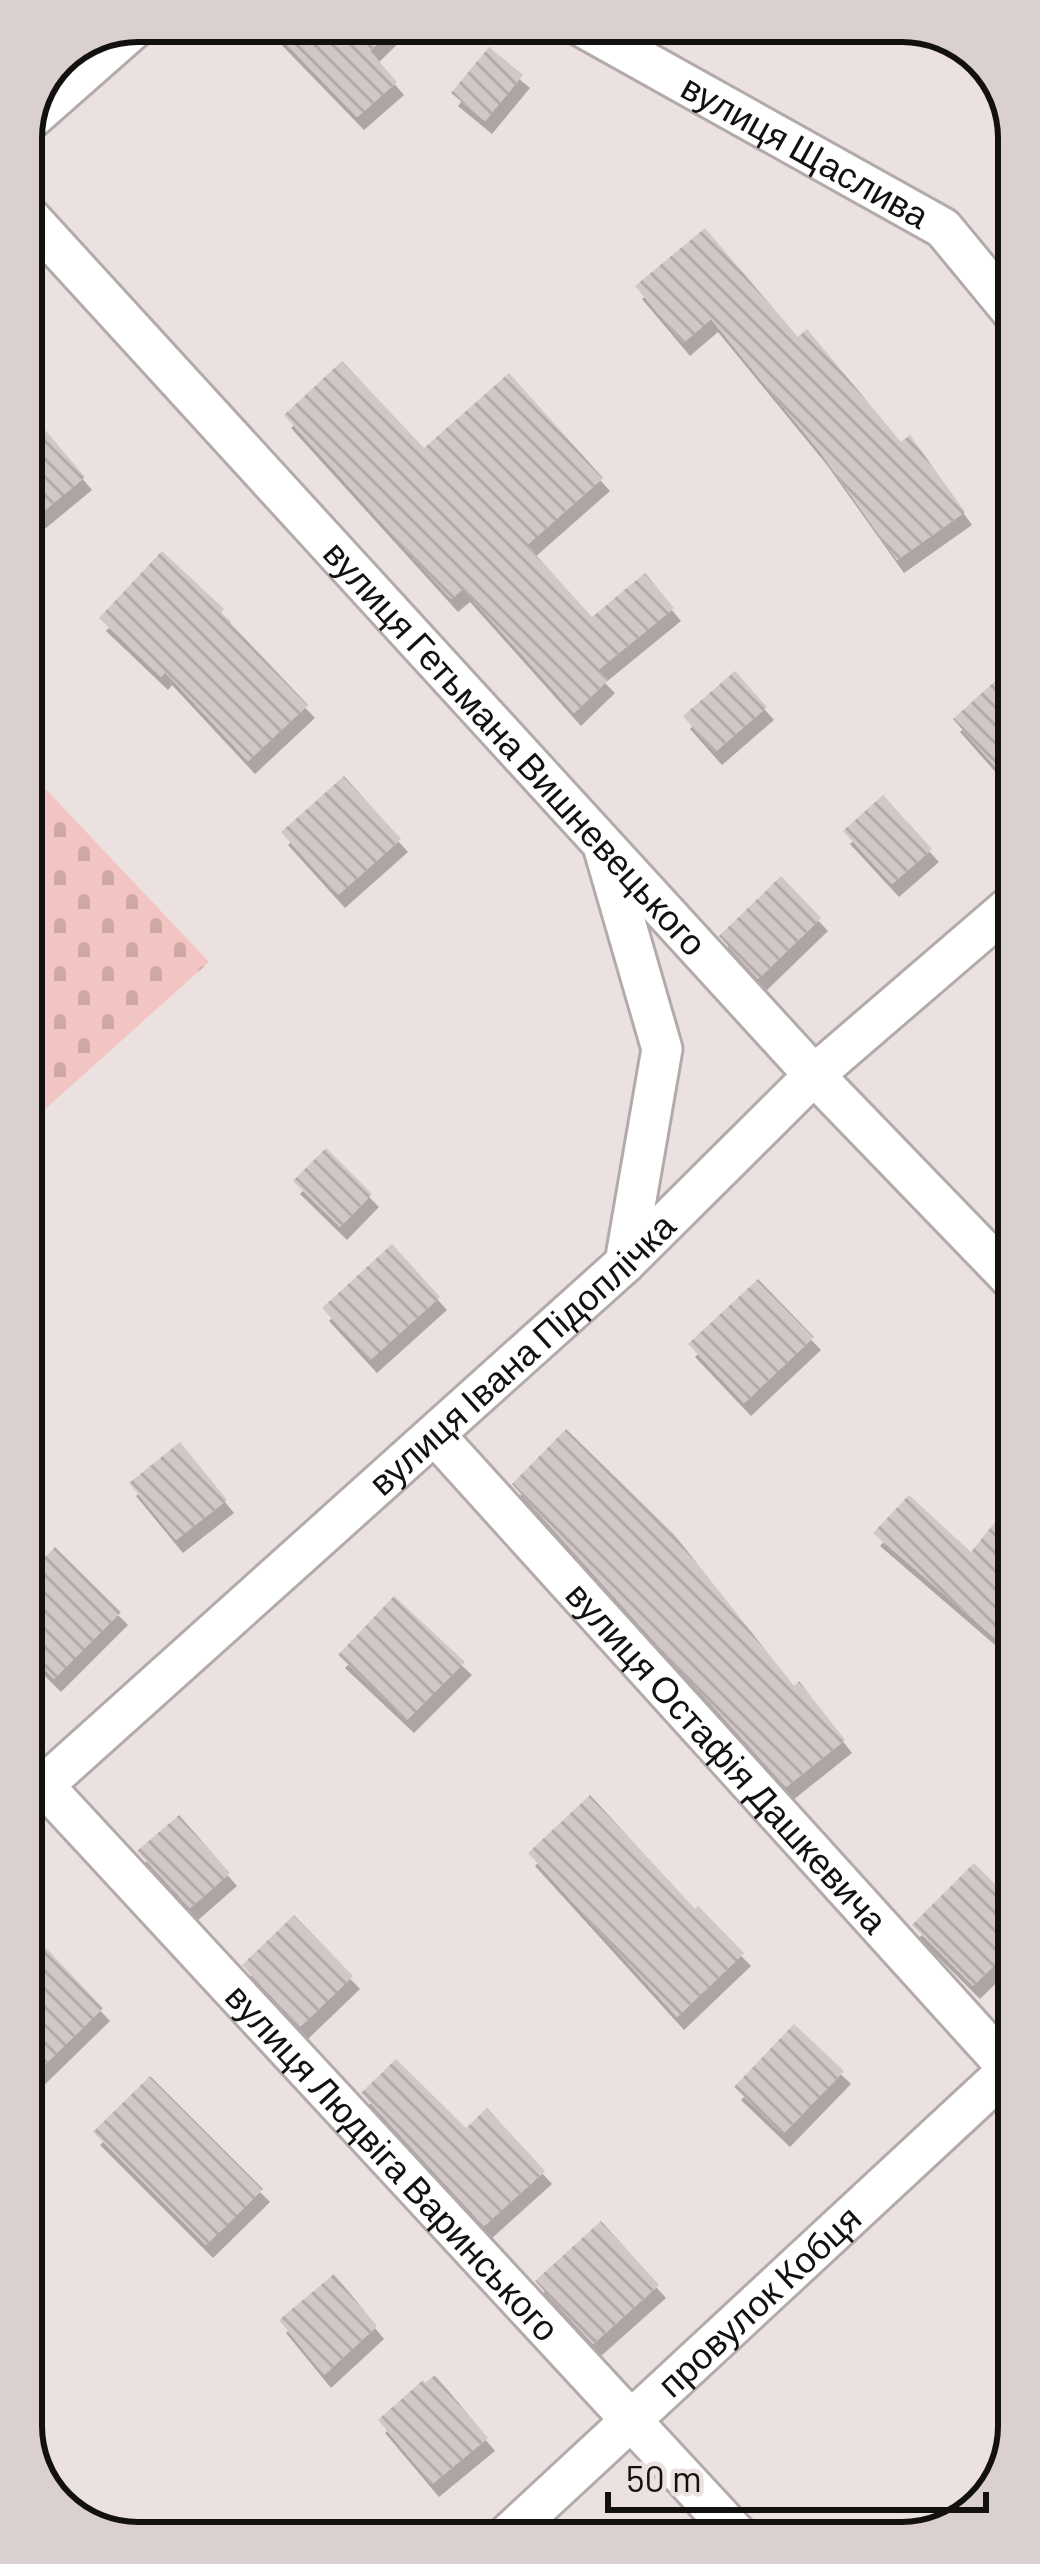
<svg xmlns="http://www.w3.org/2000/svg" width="1040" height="2564" font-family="Barlow,sans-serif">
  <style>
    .cemetery { fill: url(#cemetery-stones) }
    .building { fill: url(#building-back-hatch); filter: url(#shadow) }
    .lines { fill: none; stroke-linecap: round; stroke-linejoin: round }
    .minor-casing { stroke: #b3aaaa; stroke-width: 45 }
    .minor { stroke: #fff; stroke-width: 39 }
    .labels { text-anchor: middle; stroke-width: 9; stroke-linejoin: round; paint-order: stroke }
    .street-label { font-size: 36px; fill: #131010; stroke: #eae1e0 }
    .rim { fill: none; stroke: #131010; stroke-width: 6 }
  </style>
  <defs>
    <pattern id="cemetery-stones" width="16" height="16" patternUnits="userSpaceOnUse" patternTransform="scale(3)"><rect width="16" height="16" fill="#f3c5c2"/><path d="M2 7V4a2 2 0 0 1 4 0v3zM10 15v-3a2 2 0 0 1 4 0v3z" fill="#cfa8a6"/></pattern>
    <pattern id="building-back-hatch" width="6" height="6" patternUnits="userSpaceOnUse" patternTransform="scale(3)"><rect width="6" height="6" fill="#d0c7c6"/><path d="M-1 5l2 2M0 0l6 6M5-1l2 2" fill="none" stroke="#b2aaa9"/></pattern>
    <filter id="shadow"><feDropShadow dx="7" dy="13" stdDeviation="0" flood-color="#0004"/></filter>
  </defs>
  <rect width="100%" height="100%" fill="#eae1e0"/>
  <path class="cemetery" d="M23 765 209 962 24 1128Z"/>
  <g class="building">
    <path d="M264 21H401L370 51 397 82 357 117Z"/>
    <path d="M489 47 523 75 485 121 451 93Z"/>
    <path d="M705 228 798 337 807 329 901 442 910 435 965 512 897 560 820 452 711 319 683 343 635 286Z"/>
    <path d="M342 361 424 448 509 373 603 478 527 545 592 617 645 573 674 608 598 670 608 680 574 713 463 589 451 599 284 415Z"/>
    <path d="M22 403 85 477 22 529Z"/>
    <path d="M162 551 224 609 221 613 308 705 248 761 165 672 161 677 99 618Z"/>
    <path d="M1014 664 1015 756V789L953 719Z"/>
    <path d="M735 671 767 707 715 752 683 716Z"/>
    <path d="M344 776 401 839 338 895 281 832Z"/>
    <path d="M883 795 932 849 892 884 843 831Z"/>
    <path d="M781 876 821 918 758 979 719 936Z"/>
    <path d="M326 1148 372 1194 340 1227 293 1181Z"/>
    <path d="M392 1244 440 1297 370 1360 322 1308Z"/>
    <path d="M758 1279 814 1337 744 1403 688 1344Z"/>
    <path d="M566 1429 673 1533 794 1686 799 1681 845 1740 786 1787 512 1484Z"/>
    <path d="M180 1442 227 1500 176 1540 129 1483Z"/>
    <path d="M909 1495 971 1552 1017 1495V1611L995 1638 873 1533Z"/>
    <path d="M55 1547 121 1612 54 1679 25 1650V1577Z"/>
    <path d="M394 1596 465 1662 407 1720 338 1655Z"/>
    <path d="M590 1795 695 1909 698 1906 744 1953 677 2017 528 1853Z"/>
    <path d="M179 1815 230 1873 190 1908 137 1851Z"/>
    <path d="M974 1863 1018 1907V1942L973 1986 912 1925Z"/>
    <path d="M294 1915 353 1976 300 2027 242 1965Z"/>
    <path d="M26 1927 103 2008 26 2083Z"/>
    <path d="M794 2024 844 2071 783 2134 734 2087Z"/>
    <path d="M396 2059 466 2128 487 2108 545 2171 484 2226 361 2093Z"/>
    <path d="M150 2076 263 2189 206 2245 93 2132Z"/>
    <path d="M601 2221 659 2285 593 2344 535 2281Z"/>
    <path d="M334 2274 377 2326 324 2375 279 2320Z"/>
    <path d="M435 2375 488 2438 432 2484 378 2420 423 2380 425 2383Z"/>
  </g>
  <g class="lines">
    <defs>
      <g id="minor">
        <path id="s1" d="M572 21 943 228 1014 314"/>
        <path d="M24 125 142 21"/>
        <path id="s2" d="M21 208 814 1075 1016 1284"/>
        <path d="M604 849 662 1049 625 1263"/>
        <path id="s3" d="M435 1435 1018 2079"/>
        <path id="s4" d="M44 1786 740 2538"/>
        <path id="s5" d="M25 1802 625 1263 814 1075 1015 902"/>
        <path id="s6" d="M502 2540 1018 2061"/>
      </g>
    </defs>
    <use href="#minor" class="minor-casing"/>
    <use href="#minor" class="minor"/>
  </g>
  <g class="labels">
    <g class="street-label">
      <text dy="13" stroke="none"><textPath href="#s1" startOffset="267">вулиця Щаслива</textPath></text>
      <text dy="13" stroke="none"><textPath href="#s2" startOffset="732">вулиця Гетьмана Вишневецького</textPath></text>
      <text dy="13" stroke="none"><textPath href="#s5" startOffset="669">вулиця Івана Підоплічка</textPath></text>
      <text dy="13" stroke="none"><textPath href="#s3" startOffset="435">вулиця Остафія Дашкевича</textPath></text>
      <text dy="13" stroke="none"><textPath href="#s4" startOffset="513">вулиця Людвіга Варинського</textPath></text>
      <text dy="13" stroke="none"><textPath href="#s6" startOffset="351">провулок Кобця</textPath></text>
    </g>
  </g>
  <path d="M0 0H1040V2564H0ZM138 42H902A96 96 0 0 1 998 138V2426A96 96 0 0 1 902 2522H138A96 96 0 0 1 42 2426V138A96 96 0 0 1 138 42Z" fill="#d9d0cf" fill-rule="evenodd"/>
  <path class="rim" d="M138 42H902A96 96 0 0 1 998 138V2426A96 96 0 0 1 902 2522H138A96 96 0 0 1 42 2426V138A96 96 0 0 1 138 42Z"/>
  <path d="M608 2492v18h378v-18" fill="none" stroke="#131010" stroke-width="6"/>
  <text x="626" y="2492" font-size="36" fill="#131010" stroke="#eae1e0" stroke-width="9" paint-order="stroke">50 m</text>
</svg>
